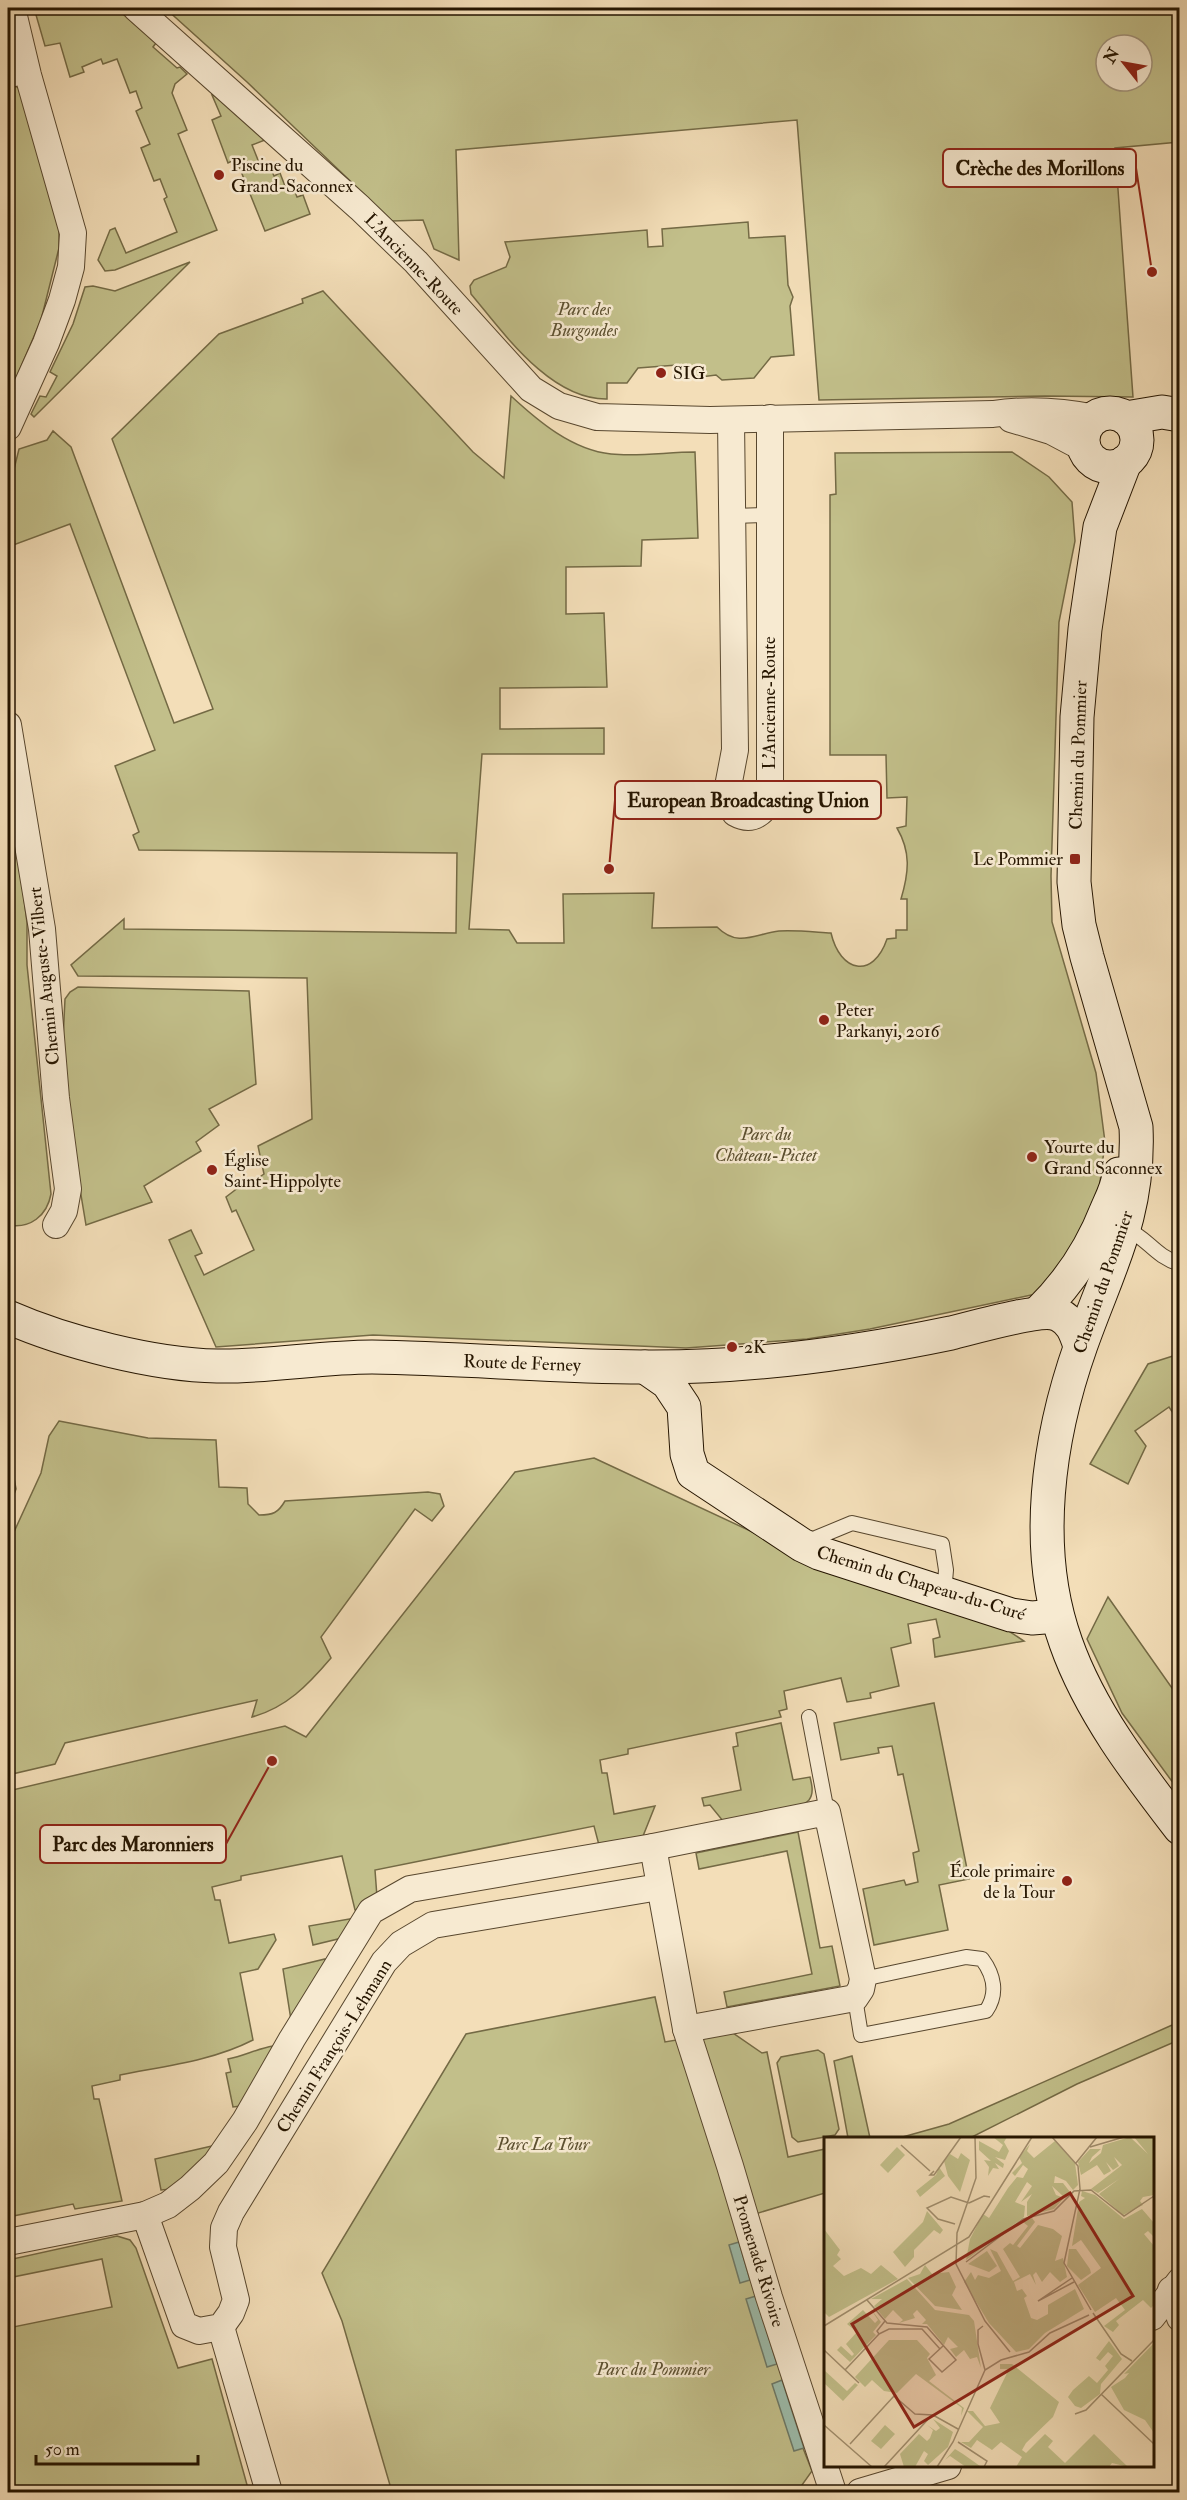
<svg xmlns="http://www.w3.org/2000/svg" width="1187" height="2500" font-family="'IM FELL Double Pica',serif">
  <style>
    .green { fill: #c2bf8a; stroke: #746a45; stroke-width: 1.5; fill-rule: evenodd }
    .water { fill: #9cbcab; stroke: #6c7967; stroke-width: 1.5 }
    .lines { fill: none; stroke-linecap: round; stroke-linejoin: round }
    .lane-casing { stroke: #58472e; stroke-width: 16 }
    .street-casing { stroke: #58472e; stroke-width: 28 }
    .secondary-casing { stroke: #251500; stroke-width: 35 }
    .lane { stroke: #f7ead1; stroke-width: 14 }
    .street { stroke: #f7ead1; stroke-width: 26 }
    .secondary { stroke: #f7ead1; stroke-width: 33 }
    .poi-dot { fill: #8f2418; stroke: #f7ead1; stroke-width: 2 }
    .labels { text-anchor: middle; stroke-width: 5; stroke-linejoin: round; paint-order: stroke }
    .poi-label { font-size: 18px; fill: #251500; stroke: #f7ead1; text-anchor: start }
    .street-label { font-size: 18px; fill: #251500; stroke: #f7ead1 }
    .park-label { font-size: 18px; font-style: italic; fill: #5c5030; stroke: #f7ead1 }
    .inset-road { fill: none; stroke: #a18e6e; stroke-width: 1.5 }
    .view { fill: #8f2418; fill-opacity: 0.15; stroke: #8f2418; stroke-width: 3 }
    .inset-edge { fill: none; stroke: #251500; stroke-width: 3 }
    .leader { fill: none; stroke: #8f2418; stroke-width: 2 }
    .callout-dot { fill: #8f2418; stroke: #f7ead1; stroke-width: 2 }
    .callout { fill: #f7ead1; stroke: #8f2418; stroke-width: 2 }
    .callout-label { font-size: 20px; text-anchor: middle; font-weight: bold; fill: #251500 }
  </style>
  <rect width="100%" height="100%" fill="#f3deb8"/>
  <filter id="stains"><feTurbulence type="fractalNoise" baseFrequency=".00333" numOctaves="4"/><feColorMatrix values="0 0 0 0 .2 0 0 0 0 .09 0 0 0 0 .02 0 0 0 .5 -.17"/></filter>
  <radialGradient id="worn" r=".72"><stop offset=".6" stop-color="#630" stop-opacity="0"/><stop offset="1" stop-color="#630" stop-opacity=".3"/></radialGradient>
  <g class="green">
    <path d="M34 8H116L156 43 153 47 177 68 180 67 187 74 175 84 172 93 187 130 178 134 217 230 115 270 105 271 98 260 110 230 115 228 126 253 177 232 164 199 167 197 160 179 154 181 141 148 150 144 136 111 142 108 136 91 130 93 117 59 103 64 101 59 82 67 84 72 70 77 60 43 45 46Z"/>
    <path d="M165 8H1179V142L1115 148 1133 397 1045 396 819 400 797 120 456 150 459 260 434 249 423 220 392 221 247 82ZM1106 45H1142V81H1106Z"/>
    <path d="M15 86 21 89 59 221V248L41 320 8 397V89Z"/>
    <path d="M212 95 216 96 265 140 252 145 260 165 268 162 274 176 280 173 285 186 292 184 297 197 303 195 310 214 265 231 236 159 228 163 212 120 221 116Z"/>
    <path d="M748 222 749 238 785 236 788 285 793 297 790 306 794 355 771 357 754 378 722 380 716 375 693 378 677 365 638 368 627 383H607V399C550 400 503 332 471 294L470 286 474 280 506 267 510 257 505 242 647 230 648 247 663 246 662 229Z"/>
    <path d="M190 262 34 417 31 414 40 396 46 397 57 376 50 372 73 324 85 287 93 286 115 291Z"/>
    <path d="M323 291 473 452 504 478 511 396C538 421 572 450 611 454 638 457 668 452 695 452L698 538 642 540 641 566 566 567V614L604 613 607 687 500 688V729L604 728V754H482L469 929 509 930 517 943H564L563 894 654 893 652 928 717 927C738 948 755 934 779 931 796 930 814 932 831 933 840 972 873 980 887 939L896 938V930H907V899H901C909 872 911 852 897 828L906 826 907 797 887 798 886 755H830V495L836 494 835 453 1012 452 1049 477 1072 502 1075 541 1059 622 1051 876 1052 922 1096 1073 1105 1142 1099 1190 1081 1240 1036 1294 870 1329 807 1339 686 1348 373 1335 216 1347 169 1240 191 1230 202 1253 195 1256 204 1275 254 1250 236 1210 232 1212 226 1197 247 1181 249 1184 264 1174 258 1146 312 1119 307 978 78 976 71 965 124 919V929L456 933 457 853 139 850 133 835 139 832 115 766 155 750 70 524 8 547V493L19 449 47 440 53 431 71 447 174 723 213 709 112 439 219 334 303 303 302 299Z"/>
    <path d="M8 794 18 850 27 923V965L51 1194C47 1216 30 1229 8 1225Z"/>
    <path d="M78 987 249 991 256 1084 209 1109 219 1125 196 1142 201 1151 144 1186 152 1202 86 1225 69 1123 63 1041 65 999 70 992Z"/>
    <path d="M1179 1354V1422L1169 1407 1135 1431 1146 1446 1128 1484 1090 1464 1148 1364Z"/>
    <path d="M59 1421 148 1438 216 1440 219 1487 247 1488 248 1504 259 1515C273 1515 278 1513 285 1501L428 1492 440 1494 444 1506 432 1521 415 1509 321 1637 331 1658C308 1685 286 1708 252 1717L257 1700 65 1743 55 1764 8 1775V1545L41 1473 49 1436Z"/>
    <path d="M8 1458 11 1461 16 1489 8 1511Z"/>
    <path d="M594 1458 819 1563 992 1620 1024 1641 935 1657 933 1639 940 1637 936 1619 908 1624 911 1643 891 1648 899 1686 870 1693 871 1698 847 1702 841 1678 784 1691 787 1709 779 1711 781 1717 628 1749V1754L600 1760 602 1773H607L614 1814 655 1806 643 1836 599 1845 594 1826 375 1870 377 1897 363 1909 355 1910 342 1856 241 1876V1880L212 1887 215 1900H220L229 1943 274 1934 276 1940 258 1969 240 1973 253 2040C212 2061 165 2066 120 2075V2080L92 2086 94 2099H99L122 2201 75 2209 73 2204 8 2217V1791L285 1726 306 1737 515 1472Z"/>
    <path d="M1108 1597 1179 1698V1791L1122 1713 1087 1639Z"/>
    <path d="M934 1703 969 1879 939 1885 948 1930 874 1945 863 1889 904 1880 906 1885 918 1882 913 1853 919 1851 903 1774 898 1775 892 1746 878 1748 879 1753 841 1760 834 1723Z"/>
    <path d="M781 1723 793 1780 810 1777C812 1785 814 1793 809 1800 798 1813 741 1817 723 1821L710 1805 704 1806 702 1798 741 1790 733 1747 738 1746 736 1733Z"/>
    <path d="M798 1832 820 1948 832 1946 840 1986 727 2007 724 1992 812 1974 787 1851 699 1869 696 1853Z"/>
    <path d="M355 1918 342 1938 313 1945 309 1926Z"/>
    <path d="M325 1959 327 1964 291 2020 283 1969Z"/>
    <path d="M655 1997 665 2042 730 2031 762 2053 767 2052 788 2157 825 2149V2193L755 2214 756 2279 803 2448 812 2471 797 2492H392L342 2321 322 2273 466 2034Z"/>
    <path d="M1179 2022V2040L1077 2084 970 2138H899L949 2124Z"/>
    <path d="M273 2046 274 2050 241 2106 233 2107 226 2073 231 2072 228 2059C244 2056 256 2049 273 2046Z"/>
    <path d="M818 2050 824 2054 839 2129 835 2135 798 2142 792 2137 777 2063 781 2057Z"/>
    <path d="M852 2056 870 2138H848L834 2061Z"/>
    <path d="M212 2146V2149C199 2163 182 2190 161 2190L155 2159Z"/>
    <path d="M117 2236 130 2240 136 2248 178 2368 212 2359 249 2492H8V2328L112 2307 102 2259 8 2278V2260Z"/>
  </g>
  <g class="water">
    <path d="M739 2242 750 2280 740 2283 729 2245Z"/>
    <path d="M756 2296 777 2364 767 2367 746 2299Z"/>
    <path d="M782 2380 804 2448 794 2451 772 2384Z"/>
  </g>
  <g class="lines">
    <defs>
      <g id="lane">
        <path d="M8 81 28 75"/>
        <path d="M733 516 768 515"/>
        <path d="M1126 1229C1148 1238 1154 1256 1180 1264"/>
        <path d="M806 1542 852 1523 942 1544 946 1570 944 1593"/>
        <path d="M809 1717 827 1812"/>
        <path d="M855 1998 861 2035 986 2011C998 1994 994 1975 982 1959L966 1957 863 1979"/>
      </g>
      <g id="street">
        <path d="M136 8 360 208 416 262 531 389 559 406 597 417 710 420 993 414C1028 409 1061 411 1095 418"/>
        <path d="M1011 419 1051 431 1085 449"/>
        <path d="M731 420 735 750 726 797 735 813C753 823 766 812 770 794V418"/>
        <path d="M8 427 46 343 62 300 71 267 73 233 28 75 12 8"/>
        <path d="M8 725 42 929 56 1098 68 1189 64 1211 56 1225"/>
        <path d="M653 1847 686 2029 730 2166 769 2297 833 2492"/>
        <path d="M145 2215 184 2325 199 2331 221 2327 231 2313 236 2300 223 2247 224 2228 231 2212 384 1962 401 1944 433 1925 659 1887"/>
        <path d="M8 2242 145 2215 168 2205 190 2188 216 2163 245 2121 292 2039 371 1911 410 1889 653 1847 827 1812 863 1979 861 1989 855 1998 686 2029"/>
        <path d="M1171 2290 1180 2318"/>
        <path d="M1152 2317 1180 2281"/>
        <path d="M221 2327 269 2492"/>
        <path d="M860 2492 948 2466"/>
      </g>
      <g id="secondary">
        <circle cx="1110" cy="440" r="27"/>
        <path d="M1126 418 1162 412 1180 415"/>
        <path d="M1125 462 1100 527 1085 629 1077 717 1074 882 1079 925 1087 957 1136 1127C1140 1215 1109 1266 1081 1345 1048 1438 1032 1549 1066 1643 1090 1711 1136 1771 1180 1828"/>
        <path d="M1039 1312C1070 1282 1091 1250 1107 1209 1112 1198 1118 1186 1119 1174"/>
        <path d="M8 1317C65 1342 154 1365 217 1366 269 1367 320 1357 372 1357 462 1358 553 1367 643 1367 746 1368 850 1354 951 1333 972 1328 1043 1307 1059 1315 1072 1321 1076 1334 1080 1346"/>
        <path d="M645 1367 668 1383 684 1407 687 1454 693 1473 802 1545 819 1553 1011 1615 1032 1618 1057 1616"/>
      </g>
    </defs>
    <use href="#lane" class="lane-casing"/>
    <use href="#street" class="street-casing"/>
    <use href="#secondary" class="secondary-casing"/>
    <use href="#lane" class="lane"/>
    <use href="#street" class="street"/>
    <use href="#secondary" class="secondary"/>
  </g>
  <g class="poi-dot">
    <circle cx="219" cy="175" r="6"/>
    <circle cx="661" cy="373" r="6"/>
    <rect x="1069" y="853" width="12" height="12" rx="3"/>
    <circle cx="824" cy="1020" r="6"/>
    <circle cx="1032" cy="1157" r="6"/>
    <circle cx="212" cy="1170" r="6"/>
    <circle cx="732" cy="1347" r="6"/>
    <circle cx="1067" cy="1881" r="6"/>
  </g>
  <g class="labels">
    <g class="poi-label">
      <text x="231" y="171">Piscine du<tspan x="231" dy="21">Grand-Saconnex</tspan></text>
      <text x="673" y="379">SIG</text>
      <text x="1063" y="865" text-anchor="end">Le Pommier</text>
      <text x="836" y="1016">Peter<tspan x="836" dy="21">Parkanyi, 2016</tspan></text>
      <text x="1044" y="1153">Yourte du<tspan x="1044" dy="21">Grand Saconnex</tspan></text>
      <text x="224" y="1166">Église<tspan x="224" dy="21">Saint-Hippolyte</tspan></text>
      <text x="744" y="1353">2K</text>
      <text x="1055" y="1877" text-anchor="end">École primaire<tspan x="1055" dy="21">de la Tour</tspan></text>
    </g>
    <g class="street-label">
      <text transform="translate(414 264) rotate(46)" y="6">L'Ancienne-Route</text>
      <text transform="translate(769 703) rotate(-90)" y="6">L'Ancienne-Route</text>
      <text transform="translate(1078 755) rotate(-88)" y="6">Chemin du Pommier</text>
      <text transform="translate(44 976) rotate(-96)" y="6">Chemin Auguste-Vilbert</text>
      <text transform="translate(1103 1282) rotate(-71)" y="6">Chemin du Pommier</text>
      <text transform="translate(522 1363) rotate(2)" y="6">Route de Ferney</text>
      <text transform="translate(921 1583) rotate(17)" y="6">Chemin du Chapeau-du-Curé</text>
      <text transform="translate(334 2046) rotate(-58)" y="6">Chemin François-Lehmann</text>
      <text transform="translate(759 2261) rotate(73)" y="6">Promenade Rivoire</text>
    </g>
    <g class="park-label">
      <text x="584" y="315">Parc des<tspan x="584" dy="21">Burgondes</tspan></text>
      <text x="766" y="1140">Parc du<tspan x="766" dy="21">Château-Pictet</tspan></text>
      <text x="543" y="2150">Parc La Tour</text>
      <text x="653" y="2375">Parc du Pommier</text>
    </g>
  </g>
  <g transform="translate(824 2137)">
    <rect width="330" height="330" fill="#f3deb8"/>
    <path d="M169 0H183L180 5 185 14 181 23 171 20 180 27 179 31 171 26 175 32 169 31 164 39 165 30 160 23 167 24 155 13V4L175 15 179 8ZM306 0 324 17 310 0H330V58L319 60 316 64 319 68 299 78 275 57 295 42 274 56 267 52 298 28 290 20 295 29 289 33 282 25 287 34 280 38 273 28 257 38 254 25 266 12H277L268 20 265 26 277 16 279 8ZM231 4 251 26 254 48 249 53 242 44 231 39 230 46H239L246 55 241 61 228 49 232 58 240 61 230 72 203 79V65L208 57 197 65 208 49 203 45 191 65 201 69 200 80 142 123 146 102 159 77 165 81 184 51 193 40 199 41 204 32 199 28 191 39 188 36 198 26 195 20 206 7 203 14 210 21ZM73 10 81 18 64 36 56 28ZM137 16 146 23 136 55 124 39 120 24 126 17 134 22ZM115 30 121 39 96 60 92 54 112 38ZM258 54 271 58 300 82 318 72 330 86V100L324 94 320 97 330 109V168L327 171 319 163 292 184 295 188 289 195 280 189 301 173 292 161 271 175 254 148 277 131 257 103 248 109 255 65 261 61 257 59ZM103 74 119 93 116 97 110 93 90 113V120L81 130 69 115 99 85ZM208 81 211 85 193 109 196 111 214 88 229 92 238 99 231 124 239 121 243 140 236 145 226 135 218 145 212 135 209 138 212 148 206 137 190 145 193 154 198 152 203 159 200 161 207 181 213 183 224 177V168L251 152 260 172 221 196 205 212 192 215 165 186 140 145 147 135 151 143 154 138 165 141 177 134 166 112 173 115 189 144 196 140 179 112 186 106 189 108 204 89 199 85ZM0 92 16 113 13 118 17 122 9 129 20 139 37 131 47 137 57 128 74 142 5 180 0 175ZM245 112H252L266 132 267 136 257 143 243 129ZM163 114 173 129 165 135 144 127ZM101 128 108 137 125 135 132 150 128 158 138 173 111 169 84 141 96 137ZM83 142 111 173 145 178 150 184 157 231 153 220 146 222 140 213 132 220 126 212 134 210 124 200 120 208 103 187H98L102 183 93 173 89 177 91 181 75 186 79 183 69 173 61 182 50 169 58 162H47ZM46 171 57 185 49 195 52 198 26 225 13 213 17 209 28 219 30 217 22 207 33 195 23 187 39 173 51 186 54 183ZM65 203H93L106 217 103 221 112 238 105 244 140 271 137 279 138 271 92 237 73 256 60 254 48 243 41 250 31 240ZM285 204 298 222 277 247 276 257 257 271 251 269 244 260 249 253 265 239 273 246 284 233 281 229 289 219 284 215 276 224 272 221ZM330 206V296L321 283 300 273 287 250 301 241 305 236 300 237ZM176 227H188L235 265 229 280 202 306 198 313 202 316 221 297 229 304 224 310 241 326 270 297 304 330 288 326 285 330H192L198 320 177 305 168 313 153 303 147 311 137 305H145L159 290 143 274H149L161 289 176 286 166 271 185 232H176ZM0 233 23 254 31 246 34 248 19 264 0 246ZM109 282 129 295 124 310 104 328 100 324 104 317 100 314 91 330H80L76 317 95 297 103 304 106 301 109 293 103 288 112 294 116 291ZM61 288 71 297 57 312 47 304ZM131 312 139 317 156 329 142 330 126 319 121 323Z" fill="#c2bf8a"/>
    <path class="inset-road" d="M151 0 152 41 133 96 132 127 161 184 186 215M228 0 254 29 256 52 240 126 267 173M77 8 106 34M266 10 300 0M252 26 273 0M110 34 106 38H110L137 0M145 66 160 59 166 60M131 87 114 82 103 71 127 60 145 66M142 125 199 82 230 74 250 54 267 53 300 79 330 59M248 141 214 164 250 145M43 163 63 186 103 190 132 223 118 235 105 222 119 209M269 176 297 217 308 224M61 184 53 194 55 197 65 192H98L116 212M0 189 145 100 208 0M159 189 154 193V207L161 233M0 213 35 246M21 233 55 197M277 257 330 307M251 277 262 273 330 203M0 288 48 330M134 305 163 324 160 330M26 307 70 259 91 277 109 278 134 292M60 330 108 278M113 330 129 305 161 233 177 223 205 215 226 196 265 178"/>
    <path class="view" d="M246 56 309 159 90 290 28 187Z"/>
    <rect width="330" height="330" class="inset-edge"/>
  </g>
  <path class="leader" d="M1152 272L1136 168M609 869L615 800M272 1761L226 1844"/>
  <g class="callout-dot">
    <circle cx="1152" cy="272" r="6"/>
    <circle cx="609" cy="869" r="6"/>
    <circle cx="272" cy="1761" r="6"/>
  </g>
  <g class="callout">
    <rect x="943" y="149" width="193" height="38" rx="6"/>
    <rect x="615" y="781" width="266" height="38" rx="6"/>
    <rect x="40" y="1825" width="186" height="38" rx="6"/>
  </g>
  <g class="callout-label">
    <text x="1040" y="175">Crèche des Morillons</text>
    <text x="748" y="807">European Broadcasting Union</text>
    <text x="133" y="1851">Parc des Maronniers</text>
  </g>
  <rect width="1187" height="2500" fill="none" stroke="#f3deb8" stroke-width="30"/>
  <rect x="9" y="9" width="1169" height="2482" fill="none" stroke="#251500" stroke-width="3"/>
  <rect x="15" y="15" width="1157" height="2470" fill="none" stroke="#251500" stroke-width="1.5"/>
  <g transform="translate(1124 63) rotate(301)"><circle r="28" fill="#f7ead1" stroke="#a3957d" stroke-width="1.5"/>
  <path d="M0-4.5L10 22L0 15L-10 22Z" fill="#8f2418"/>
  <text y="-9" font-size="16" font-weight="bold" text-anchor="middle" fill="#251500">N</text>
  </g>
  <path d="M36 2455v9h162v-9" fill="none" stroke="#251500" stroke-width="3"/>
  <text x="45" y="2455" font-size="18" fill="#251500" stroke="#f7ead1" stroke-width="4.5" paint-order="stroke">50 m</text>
  <rect width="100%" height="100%" filter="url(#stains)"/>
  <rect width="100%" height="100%" fill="url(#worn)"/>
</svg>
